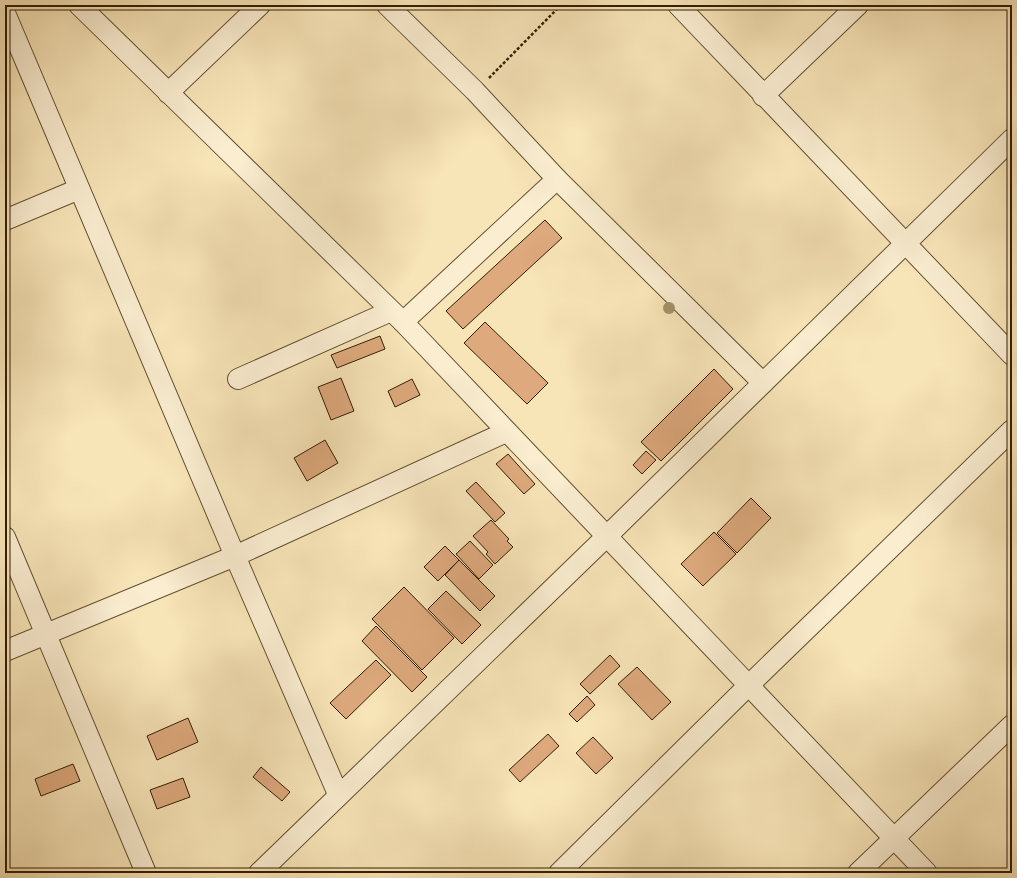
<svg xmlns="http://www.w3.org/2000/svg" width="1017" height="878" font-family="'IM FELL Double Pica',serif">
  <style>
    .building { fill: #dda97d; stroke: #321e03 }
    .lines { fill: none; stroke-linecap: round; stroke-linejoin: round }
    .minor-casing { stroke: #635030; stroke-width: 22 }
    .path { stroke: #321e03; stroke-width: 2.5; stroke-dasharray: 3 2; stroke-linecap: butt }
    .minor { stroke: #faedd0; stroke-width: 20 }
    .tree { fill: #a3926a }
  </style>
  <rect width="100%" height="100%" fill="#f7e4b7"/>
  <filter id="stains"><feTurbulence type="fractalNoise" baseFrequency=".005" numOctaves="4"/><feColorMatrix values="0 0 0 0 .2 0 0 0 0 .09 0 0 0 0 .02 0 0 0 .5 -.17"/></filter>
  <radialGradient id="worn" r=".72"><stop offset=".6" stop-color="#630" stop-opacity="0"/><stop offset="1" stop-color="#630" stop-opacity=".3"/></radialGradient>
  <g class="building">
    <path d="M545 220 562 238 463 329 446 311Z"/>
    <path d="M485 322 548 383 527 404 464 343Z"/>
    <path d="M380 336 385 349 337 368 331 355Z"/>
    <path d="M714 369 733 389 661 461 641 442Z"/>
    <path d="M341 378 354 411 331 420 318 387Z"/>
    <path d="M412 379 420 395 395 407 388 391Z"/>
    <path d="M325 440 338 463 307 481 294 458Z"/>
    <path d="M646 451 656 460 642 474 633 465Z"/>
    <path d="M508 454 535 484 524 494 496 464Z"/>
    <path d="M476 482 505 513 495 522 466 491Z"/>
    <path d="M751 498 771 518 737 553 717 533Z"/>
    <path d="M491 520 509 539 507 541 513 547 495 564 486 554 488 552 473 536Z"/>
    <path d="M714 532 736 554 703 586 681 564Z"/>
    <path d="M470 541 493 565 479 579 456 554Z"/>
    <path d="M445 546 459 560 438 581 424 567Z"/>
    <path d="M459 560 495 596 480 611 445 575Z"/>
    <path d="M404 587 454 638 422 670 372 619Z"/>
    <path d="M446 591 481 625 462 644 428 609Z"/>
    <path d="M376 626 427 677 412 692 362 641Z"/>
    <path d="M610 655 620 666 590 694 580 684Z"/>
    <path d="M376 660 391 675 346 719 330 703Z"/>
    <path d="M637 667 671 702 652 720 618 684Z"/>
    <path d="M587 696 595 705 577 722 569 714Z"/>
    <path d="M188 718 198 742 157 760 147 736Z"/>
    <path d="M548 734 559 746 520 782 509 770Z"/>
    <path d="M593 737 613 758 596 774 576 753Z"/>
    <path d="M73 764 80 781 41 796 35 779Z"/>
    <path d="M261 767 290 792 282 801 253 777Z"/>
    <path d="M183 778 190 797 157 809 150 790Z"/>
  </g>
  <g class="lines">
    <defs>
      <g id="minor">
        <path d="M79 5 403 322 927 873"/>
        <path d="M387 5 475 91 557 179 763 383"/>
        <path d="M678 5 1012 355"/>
        <path d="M5 13 235 556 338 794"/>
        <path d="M168 93 260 5"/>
        <path d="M763 96 858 5"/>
        <path d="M5 220 79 189"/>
        <path d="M403 322 557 179"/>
        <path d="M238 379 391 311"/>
        <path d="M5 537 146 873"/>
        <path d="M5 651 235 556 506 432"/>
        <path d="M259 873 606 537 1012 139"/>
        <path d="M559 873 749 685 1012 430"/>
        <path d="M858 873 1012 725"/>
      </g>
    </defs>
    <use href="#minor" class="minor-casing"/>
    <path class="path" d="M489 78 561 5"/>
    <use href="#minor" class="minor"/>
  </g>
  <circle class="tree" cx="669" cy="308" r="6"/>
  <rect width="1017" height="878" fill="none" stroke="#f7e4b7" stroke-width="20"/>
  <rect x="6" y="6" width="1005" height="866" fill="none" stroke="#321e03" stroke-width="2"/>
  <rect x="10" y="10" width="997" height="858" fill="none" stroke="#321e03"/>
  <rect width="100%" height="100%" filter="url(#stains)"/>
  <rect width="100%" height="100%" fill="url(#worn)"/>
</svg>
